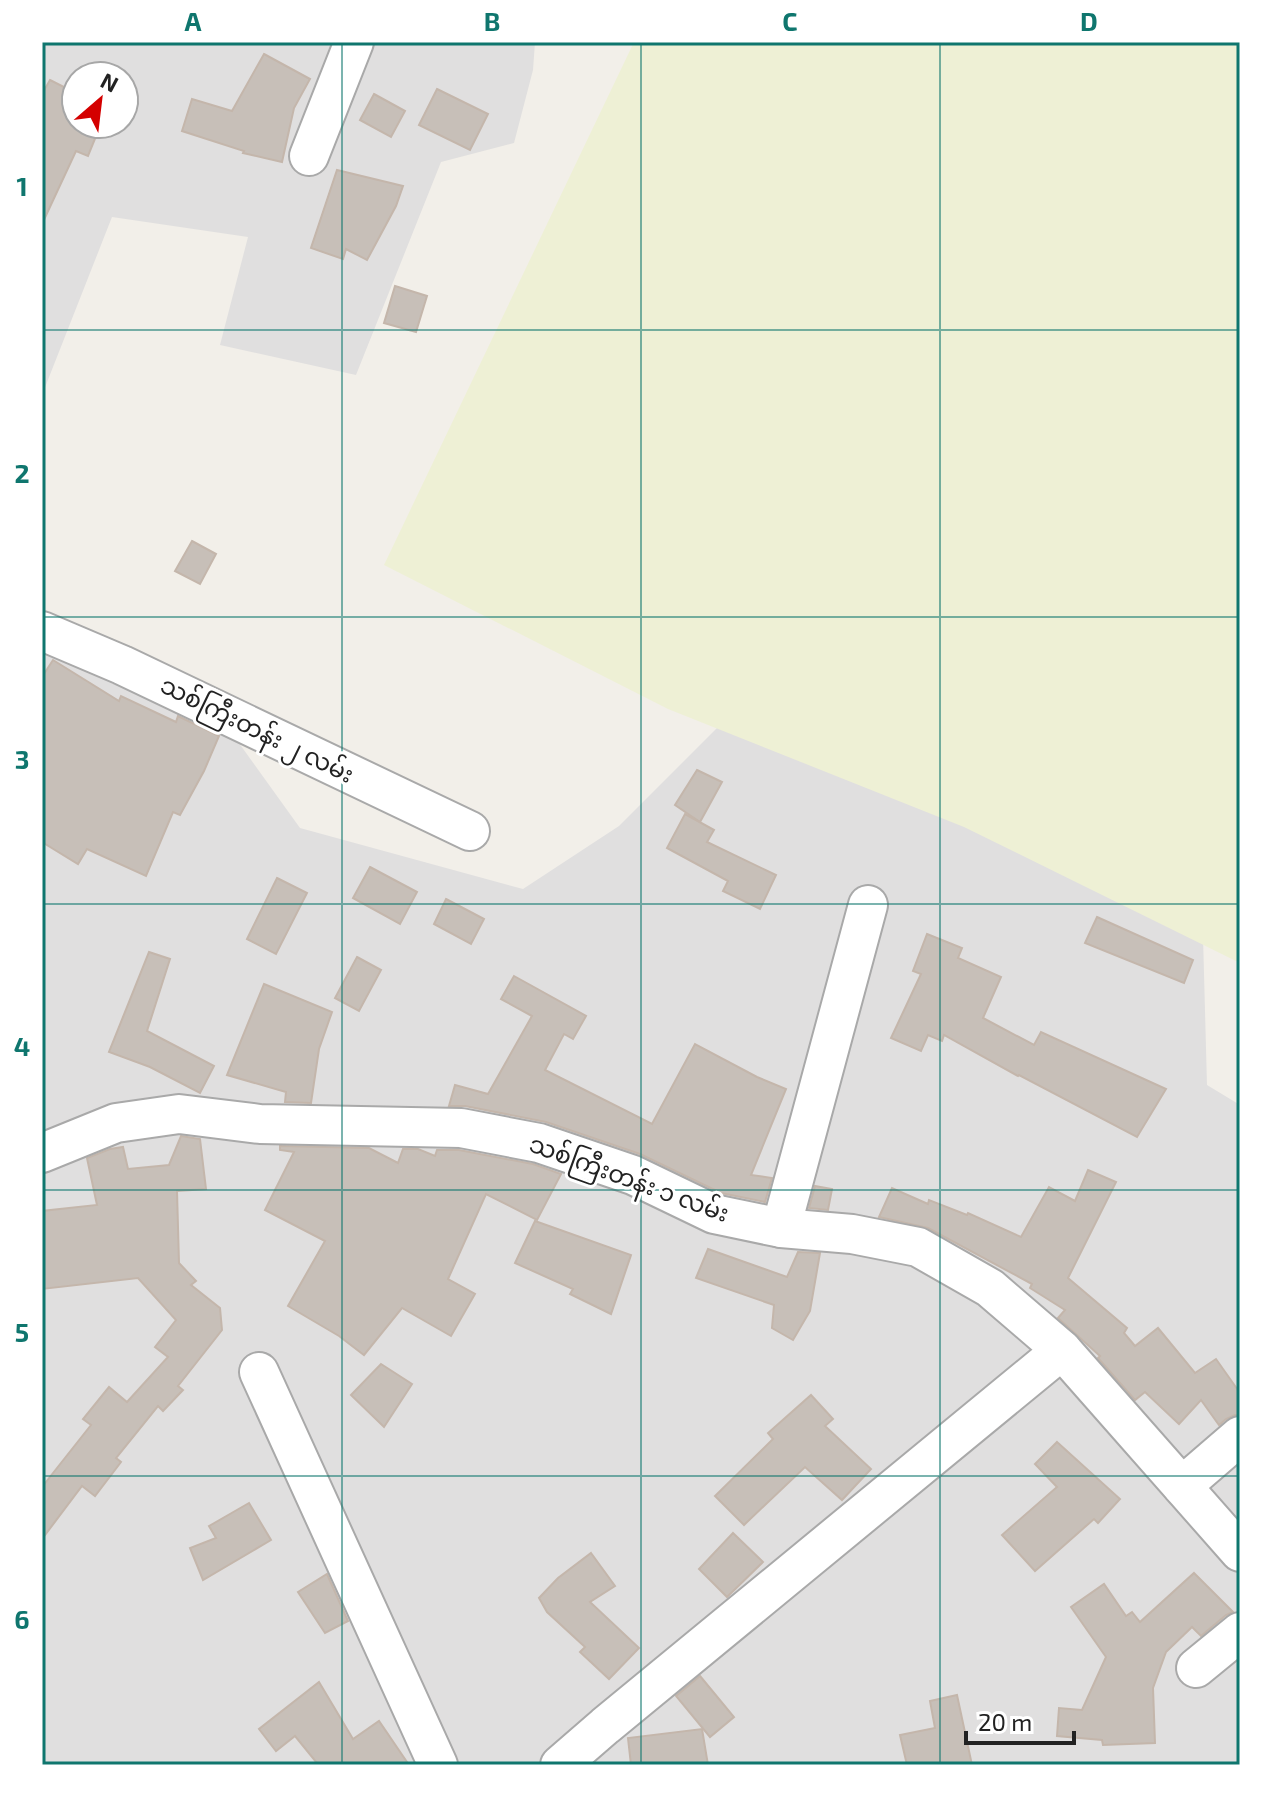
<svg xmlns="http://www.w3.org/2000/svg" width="1282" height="1807" font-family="'Exo 2','Noto Sans Myanmar',sans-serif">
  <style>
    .residential { fill: #e0dfdf; fill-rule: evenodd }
    .farmland { fill: #eef0d5 }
    .building { fill: #c7bfb8; stroke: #c4b6ab; stroke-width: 2 }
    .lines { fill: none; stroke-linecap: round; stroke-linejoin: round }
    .street-casing { stroke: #a9a9a9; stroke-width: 42 }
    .street { stroke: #fff; stroke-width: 38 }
    .grid { fill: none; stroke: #0f766e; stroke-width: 2; stroke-opacity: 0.55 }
    .labels { text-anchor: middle; stroke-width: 6; stroke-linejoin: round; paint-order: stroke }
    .street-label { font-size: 24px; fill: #222; stroke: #fff }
    .neatline { fill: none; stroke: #0f766e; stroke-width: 3 }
    .grid-label { font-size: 26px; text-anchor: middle; font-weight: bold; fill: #0f766e }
  </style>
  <rect width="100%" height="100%" fill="#f2efe9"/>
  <g class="residential">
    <path d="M42 42H535L533 70 514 143 441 162 356 375 220 345 248 237 112 217 42 395ZM76 76H124V124H76Z"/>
    <path d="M42 633 231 732 300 828 523 889 619 826 720 725 985 815 1203 936 1207 1085 1240 1105V1765H42Z"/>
  </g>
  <path class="farmland" d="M634 42H1240V963L964 827 668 709 384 565Z"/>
  <g class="building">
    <path d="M264 54 310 79 294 108 282 162 243 153 244 151 182 131 192 99 232 111Z"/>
    <path d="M50 80 76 93V124H101L88 156 76 151 42 224V94Z"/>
    <path d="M437 89 488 114 470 150 419 125Z"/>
    <path d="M374 94 405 111 391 137 360 120Z"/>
    <path d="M337 170 403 186 396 206 367 260 346 249 343 259 311 248Z"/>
    <path d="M395 286 427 296 416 332 384 323Z"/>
    <path d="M192 541 216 554 200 584 175 571Z"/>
    <path d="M53 660 119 701 121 696 176 722 178 716 219 736 204 771 180 815 173 812 146 876 87 849 78 864 42 842V677Z"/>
    <path d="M697 770 722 782 700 822 675 805Z"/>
    <path d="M685 814 714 830 707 842 776 875 760 909 723 891 728 881 667 848Z"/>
    <path d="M370 867 417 892 400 924 353 898Z"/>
    <path d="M277 878 307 893 276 954 247 939Z"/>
    <path d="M446 899 484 919 471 944 434 924Z"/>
    <path d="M1097 917 1193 960 1184 983 1085 943Z"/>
    <path d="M927 934 962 948 958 958 1001 977 983 1018 1034 1045 1041 1032 1166 1089 1137 1137 1019 1075 1018 1076 944 1035 942 1041 928 1035 921 1051 891 1038 921 974 913 971Z"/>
    <path d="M149 952 170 959 147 1031 214 1066 200 1093 150 1067 109 1052Z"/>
    <path d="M357 957 381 970 359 1011 335 998Z"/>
    <path d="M514 976 586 1016 573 1039 564 1034 545 1070 652 1124 695 1044 757 1077 786 1089 751 1175 772 1178 765 1202 721 1193 640 1154 546 1122 465 1106H449L455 1085 488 1094 532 1016 501 999Z"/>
    <path d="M264 984 332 1012 319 1049 311 1103 285 1102 286 1092 227 1075Z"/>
    <path d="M181 1136 200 1139 206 1189 177 1191 179 1263 196 1281 191 1285 220 1308 222 1330 178 1386 183 1390 163 1411 158 1406 116 1458 121 1462 95 1496 82 1486 42 1539V1487L91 1425 83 1419 109 1387 127 1402 168 1357 155 1347 176 1320 138 1278 42 1289V1211L97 1205 87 1158 110 1149 123 1147 128 1169 169 1165Z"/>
    <path d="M280 1146 369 1148 398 1163 403 1149H418L435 1156 437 1150H459L533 1164 561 1174 537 1220 486 1194 448 1279 475 1294 451 1336 402 1308 364 1355 339 1336 288 1306 325 1241 265 1210 294 1152 280 1150Z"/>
    <path d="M1088 1170 1116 1182 1068 1278 1127 1328 1124 1333 1135 1346 1158 1328 1195 1373 1216 1359 1240 1393V1415H1235L1226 1419 1219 1425 1201 1400 1179 1424 1145 1392 1135 1400 1098 1358 1100 1356 1058 1318 1065 1310 1030 1288 1032 1284 928 1228 879 1217 892 1188 928 1204 929 1200 967 1215 968 1213 1021 1237 1049 1187 1075 1201Z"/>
    <path d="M815 1186 832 1189 828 1210 809 1208Z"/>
    <path d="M535 1221 631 1255 611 1314 570 1294 573 1289 515 1263Z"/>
    <path d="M708 1249 787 1277 798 1252 820 1253 810 1311 793 1340 772 1328 774 1305 696 1278Z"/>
    <path d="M381 1364 412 1384 384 1427 351 1395Z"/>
    <path d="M811 1395 833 1419 825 1426 871 1469 842 1500 805 1467 744 1525 715 1496 773 1439 768 1433Z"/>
    <path d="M1057 1442 1120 1499 1098 1523 1094 1519 1035 1571 1002 1535 1057 1487 1035 1464Z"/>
    <path d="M249 1503 271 1540 203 1580 190 1548 216 1538 209 1526Z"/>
    <path d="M733 1533 763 1562 727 1597 699 1569Z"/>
    <path d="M591 1553 615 1586 590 1602 639 1648 609 1679 580 1652 585 1647 547 1612 539 1598 558 1578Z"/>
    <path d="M1194 1573 1233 1612 1226 1615 1201 1636 1192 1627 1166 1652 1153 1688 1155 1743 1103 1745 1102 1740 1057 1736 1059 1708 1082 1710 1106 1657 1071 1607 1104 1584 1126 1616 1132 1612 1140 1622Z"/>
    <path d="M327 1574 348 1621 325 1633 298 1592Z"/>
    <path d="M700 1676 734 1717 710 1737 676 1696Z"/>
    <path d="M319 1682 353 1739 379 1721 409 1765H314L317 1763 295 1736 276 1751 259 1729Z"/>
    <path d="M957 1695 972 1765H907L900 1735 935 1728 930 1701Z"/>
    <path d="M702 1729 708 1765H631L628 1738Z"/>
  </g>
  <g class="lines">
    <defs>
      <g id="street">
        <path d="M309 156 354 42"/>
        <path d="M42 631 122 665 470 831"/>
        <path d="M42 1153 116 1123 179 1114 260 1124 461 1128 539 1143 633 1175 714 1214 781 1228 852 1234 918 1247 990 1288 1062 1350 1240 1552"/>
        <path d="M781 1228 868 905"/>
        <path d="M259 1372 438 1765"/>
        <path d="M1182 1486 1240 1436"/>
        <path d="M1196 1668 1240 1632"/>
        <path d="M560 1765 605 1726 1062 1350"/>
      </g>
    </defs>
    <use href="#street" class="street-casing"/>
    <use href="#street" class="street"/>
  </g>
  <path class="grid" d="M342 42V1765M641 42V1765M940 42V1765M42 330H1240M42 617H1240M42 904H1240M42 1190H1240M42 1476H1240"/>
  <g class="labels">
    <g class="street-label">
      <text transform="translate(257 730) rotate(26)" y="8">သစ်ကြီးတန်း ၂ လမ်း</text>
      <text transform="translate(629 1179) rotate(20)" y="8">သစ်ကြီးတန်း ၁ လမ်း</text>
    </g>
  </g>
  <rect width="1282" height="1807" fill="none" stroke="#ffffff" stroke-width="88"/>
  <g transform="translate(100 100) rotate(28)"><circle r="38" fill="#ffffff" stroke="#a7a7a7" stroke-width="2"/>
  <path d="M0-6L14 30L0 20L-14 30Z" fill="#d40000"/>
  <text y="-12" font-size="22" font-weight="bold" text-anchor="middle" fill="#222222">N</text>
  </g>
  <path d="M966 1731v12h108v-12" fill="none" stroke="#222222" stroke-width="4"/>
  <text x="978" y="1731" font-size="24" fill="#222222" stroke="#ffffff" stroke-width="6" paint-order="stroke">20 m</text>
  <rect x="44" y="44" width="1194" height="1719" class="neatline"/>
  <g class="grid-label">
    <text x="193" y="31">A</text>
    <text x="492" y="31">B</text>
    <text x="790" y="31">C</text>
    <text x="1089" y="31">D</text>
    <text x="22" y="196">1</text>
    <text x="22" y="483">2</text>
    <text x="22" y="769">3</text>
    <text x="22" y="1056">4</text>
    <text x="22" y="1342">5</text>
    <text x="22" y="1629">6</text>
  </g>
</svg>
